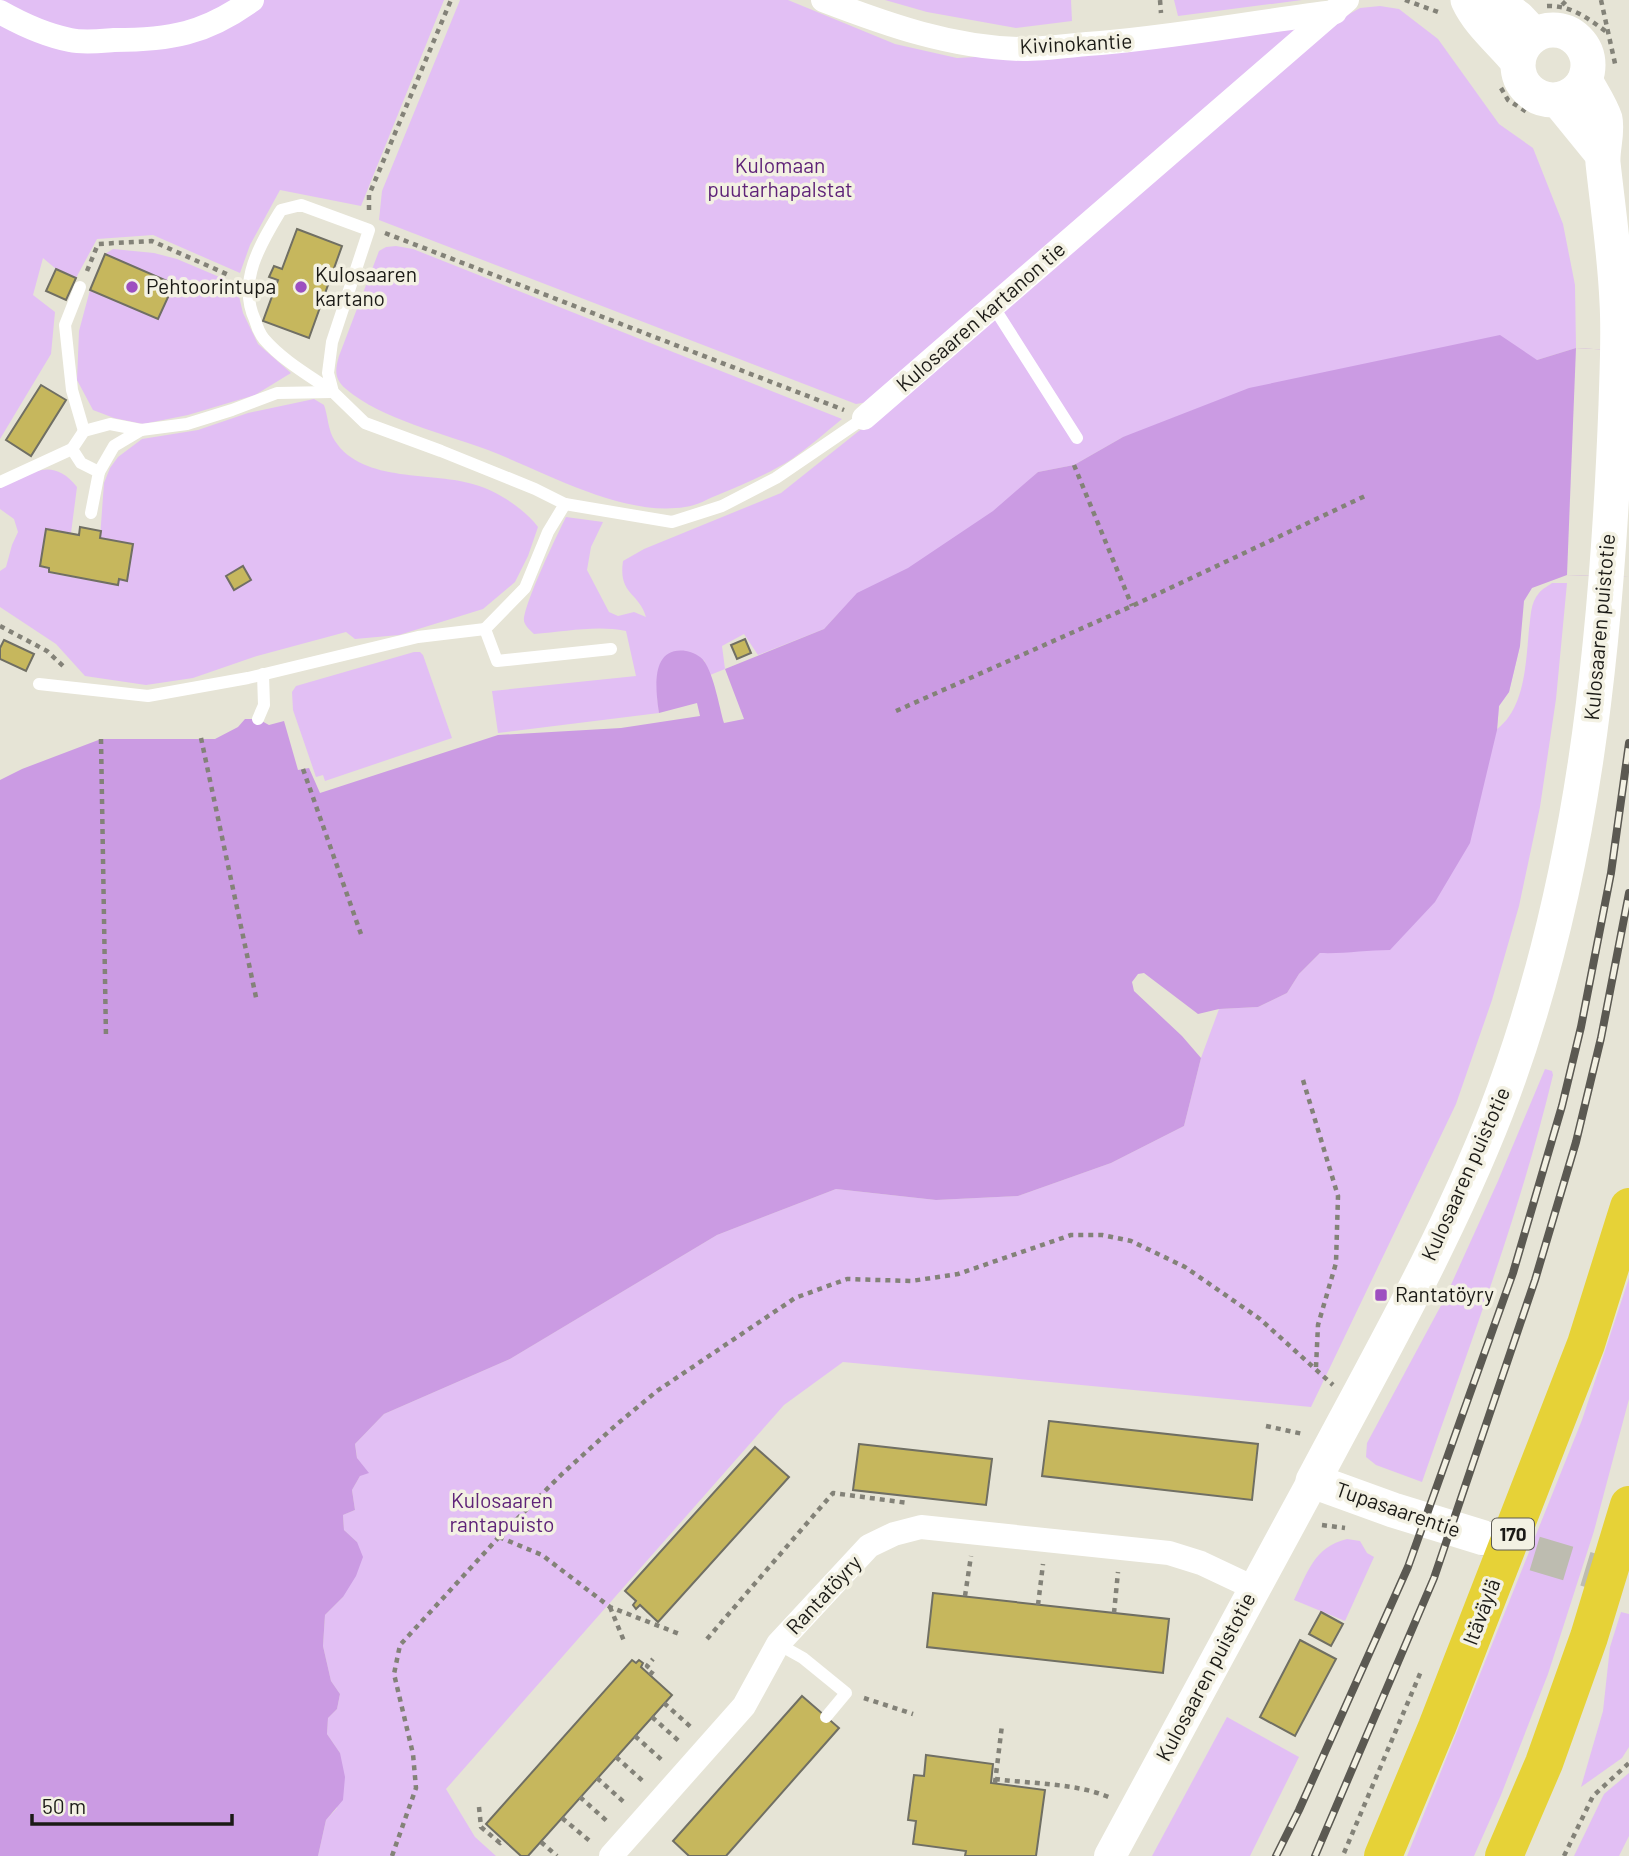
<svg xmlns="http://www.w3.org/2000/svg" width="1629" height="1856" font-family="Barlow,sans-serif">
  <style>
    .green { fill: #e2bff4 }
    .water { fill: #cb9be3 }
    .pier { fill: #e6e4d6 }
    .building { fill: #c6b75d; stroke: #706f63; stroke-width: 2 }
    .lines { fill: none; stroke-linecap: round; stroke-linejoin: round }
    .secondary-tunnel { stroke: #bdbcb0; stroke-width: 35; stroke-dasharray: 35 18; stroke-linecap: butt }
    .path { stroke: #838278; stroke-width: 4.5; stroke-dasharray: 5 5; stroke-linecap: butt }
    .service { stroke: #fff; stroke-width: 12 }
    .minor { stroke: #fff; stroke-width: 24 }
    .tertiary { stroke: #fff; stroke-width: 32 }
    .secondary { stroke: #fff; stroke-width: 35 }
    .trunk { stroke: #e6d237; stroke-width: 38 }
    .rail-casing { stroke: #5b5952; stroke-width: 8 }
    .rail { stroke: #f3f1e3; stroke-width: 5; stroke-dasharray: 16; stroke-linecap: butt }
    .poi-dot { fill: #9d4fc0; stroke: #f3f1e3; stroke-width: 2.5 }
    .labels { text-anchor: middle; stroke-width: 7; stroke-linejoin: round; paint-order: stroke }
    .shield { fill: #f3f1e3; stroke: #5c5a54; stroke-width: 2 }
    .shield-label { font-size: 19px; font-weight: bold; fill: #1b1a16 }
    .street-label { font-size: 21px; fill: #1b1a16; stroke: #f3f1e3 }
    .park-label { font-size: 21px; fill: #5f2378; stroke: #f3f1e3 }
    .poi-label { font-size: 21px; fill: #1b1a16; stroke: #f3f1e3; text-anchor: start }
  </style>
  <rect width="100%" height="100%" fill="#e6e4d6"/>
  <g class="green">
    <path d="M0 0H444L361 206 280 190 250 245 240 273 153 235 97 239 76 278 56 269 43 258 33 295 55 312 51 354 0 439Z"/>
    <path d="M460 0H788L895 44 957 58 1169 47 1308 27 868 402 856 404 379 220 382 191Z"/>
    <path d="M885 0H1071L1072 21 1016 28 927 12Z"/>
    <path d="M1174 0H1302L1178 16Z"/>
    <path d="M1380 6 1399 9 1438 39 1499 124 1533 148 1563 224 1575 285 1576 348 1537 360 1123 437 1074 465 1038 472 870 632 838 614 824 629 758 655 744 634 722 646 725 669 710 675 704 660 657 695 659 713 498 733 492 691 636 676 626 631C595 625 565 632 534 634 530 630 525 626 524 621 523 606 557 535 566 517L603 522 591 547 587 570 609 612 618 616 634 612 646 617C639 592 618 595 623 561L644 549 781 493 879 415 1337 21 1360 8Z"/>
    <path d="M396 246 413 249 842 419C826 432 809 447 792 459 770 473 744 484 720 494 709 498 697 506 685 507 622 517 545 472 488 450 445 434 381 419 346 389 334 379 335 370 339 356L379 251 386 247Z"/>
    <path d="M113 249 154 253 177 259 236 284 243 313 258 344 291 373 255 395 188 415 143 424 114 418 93 410 77 380 79 331 90 290 158 319 174 284 105 254Z"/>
    <path d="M314 399 324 405C328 416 328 431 335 441 363 484 434 471 476 485 497 491 526 510 538 527L528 556 515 582 483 609 399 635 355 639 346 632 257 656 193 678 146 685 85 676 56 644 0 607V571L6 567 12 545 18 532 14 519 0 509V487C30 474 52 455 77 487L71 533 46 529 40 566 49 568V573L118 585 119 579 127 580 133 544 100 538 104 483 110 468 118 457 142 439 198 430 248 413Z"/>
    <path d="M1552 583H1567L1556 699 1540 807 1519 906 1492 1000 1456 1104 1311 1407 843 1362 784 1405 446 1789 475 1837 496 1856H318L326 1820 337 1808 340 1753 327 1734 328 1718 337 1709 340 1694 331 1681 323 1646 325 1615 343 1597 357 1542 344 1530 343 1515 355 1510 352 1490 360 1476 355 1444 384 1414 510 1359 717 1235 836 1189 936 1200 1018 1196 1111 1163 1184 1126 1201 1058 1219 1009 1258 1007 1287 993 1299 974 1320 953 1520 646 1509 692 1499 706 1497 729C1525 708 1526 662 1529 629 1531 617 1530 603 1539 593 1542 589 1548 586 1552 583Z"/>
    <path d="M414 652H420L423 655 452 738 325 781 323 775 316 777 293 710 292 692 296 686Z"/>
    <path d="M1545 1069 1552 1071 1553 1075C1520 1213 1469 1347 1422 1482L1376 1465 1366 1457 1367 1443 1445 1298 1498 1181Z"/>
    <path d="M1629 1278V1399L1594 1531 1548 1674 1501 1795 1474 1856H1407L1582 1420Z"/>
    <path d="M1347 1539 1360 1541 1367 1553 1374 1557 1345 1621 1294 1600C1308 1572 1314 1547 1347 1539Z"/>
    <path d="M1621 1612 1629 1614V1747L1622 1758 1581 1787 1603 1711 1610 1647Z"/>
    <path d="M1227 1717 1299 1757 1250 1856H1152Z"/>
    <path d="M1629 1773V1836L1619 1856H1574L1604 1794Z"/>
  </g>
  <path class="water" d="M1500 335 1537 360 1576 348 1629 351V577L1567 575 1532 588 1524 601 1520 646 1509 692 1499 706 1497 730 1470 843 1435 902 1390 950C1366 950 1344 954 1320 953L1299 974 1287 993 1258 1007 1219 1009 1198 1014 1144 973 1138 974 1132 982 1134 991 1182 1036 1201 1058 1184 1126 1111 1163 1018 1196 936 1200 836 1189 717 1235 510 1359 384 1414 355 1444 357 1458 369 1473 360 1476 352 1490 355 1510 343 1515 344 1530 357 1542 363 1557 356 1576 343 1597 325 1615 323 1646 331 1681 340 1694 337 1709 328 1718 327 1734 340 1753 345 1777 343 1800 326 1820 318 1856H0V780L22 769 101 739H215L238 727 245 719H258L269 725 284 721 298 770 309 768 320 793 498 735 621 728 700 716 697 703 659 713C656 692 649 646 686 651 692 652 701 656 704 661 714 675 719 706 724 723L744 719 725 669 824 629 857 593 908 568 993 511 1038 472 1074 465 1123 437 1249 388Z"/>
  <path class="pier" d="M1576 348 1629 351V577L1567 575Z"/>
  <g class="building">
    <path d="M297 229 342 246 309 338 263 321 278 280 269 277 274 266 282 269Z"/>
    <path d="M105 254 174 284 158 319 90 290Z"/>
    <path d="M56 269 76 278 66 300 46 291Z"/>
    <path d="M41 385 66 400 31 456 6 440Z"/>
    <path d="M80 527 101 531 100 538 133 544 127 581 119 579 118 585 49 572V568L40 566 46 529 79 535Z"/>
    <path d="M243 566 251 580 234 590 226 576Z"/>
    <path d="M745 639 751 653 737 659 731 645Z"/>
    <path d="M4 640 34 654 26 671 0 659V648Z"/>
    <path d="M1049 1421 1258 1444 1252 1500 1042 1476Z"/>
    <path d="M859 1444 992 1459 986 1505 853 1490Z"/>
    <path d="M755 1447 789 1477 658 1622 640 1605 636 1609 633 1605 636 1601 625 1591Z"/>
    <path d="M933 1593 1169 1619 1163 1673 927 1647Z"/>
    <path d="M1321 1612 1343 1624 1331 1646 1309 1634Z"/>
    <path d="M1300 1640 1336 1659 1295 1736 1260 1717Z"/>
    <path d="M632 1660 636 1663 639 1660 643 1663 641 1667 672 1695 528 1856H521L486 1824Z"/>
    <path d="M802 1696 839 1728 726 1856H689L673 1841Z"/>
    <path d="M926 1755 993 1764 991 1783 1045 1790 1036 1856H965L966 1851 913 1844 916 1821 908 1820 914 1775 924 1776Z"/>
  </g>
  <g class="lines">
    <path class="secondary-tunnel" d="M1484 1538 1629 1582"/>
    <g class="path">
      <path d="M1160 0 1161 13"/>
      <path d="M1405 0 1438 12"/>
      <path d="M1601 0 1616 68"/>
      <path d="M1562 5 1567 0"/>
      <path d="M1547 6C1571 5 1589 19 1608 33"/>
      <path d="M1501 88 1508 100 1530 114"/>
      <path d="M369 210V195L451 0"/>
      <path d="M385 233 844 410"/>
      <path d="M87 271 98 244 152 241 231 276"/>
      <path d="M1074 465 1132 606"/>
      <path d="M0 626 47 651 63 666"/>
      <path d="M896 711 1132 606 1365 496"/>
      <path d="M201 738 257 1002"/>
      <path d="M101 739 106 1038"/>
      <path d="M303 769 362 937"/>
      <path d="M1303 1080 1338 1196 1336 1263 1318 1325 1316 1367"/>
      <path d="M1266 1426 1303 1434"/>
      <path d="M1322 1525 1345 1528"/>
      <path d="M499 1537 542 1555 610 1607 682 1635"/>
      <path d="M965 1596 971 1556"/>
      <path d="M1038 1605 1043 1564"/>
      <path d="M610 1607 624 1641"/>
      <path d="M1114 1613 1118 1572"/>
      <path d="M707 1639 833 1493 908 1503"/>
      <path d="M650 1675 653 1671 647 1666 653 1659"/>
      <path d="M864 1698 913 1714"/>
      <path d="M664 1703 692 1728"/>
      <path d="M652 1717 680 1742"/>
      <path d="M635 1736 663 1761"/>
      <path d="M616 1757 644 1782"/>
      <path d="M597 1778 625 1803"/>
      <path d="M995 1779C1033 1784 1077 1783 1111 1798"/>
      <path d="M995 1783 1002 1725"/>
      <path d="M580 1797 608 1822"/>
      <path d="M479 1807 481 1827 500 1843 503 1839"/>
      <path d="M562 1818 591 1842"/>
      <path d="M541 1842 557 1856"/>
      <path d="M1344 1853 1422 1669"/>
      <path d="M392 1856 416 1788 413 1754 394 1674 400 1645 499 1537 562 1474 616 1425 657 1391 795 1298 847 1279 911 1281 958 1274 1071 1235H1102L1131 1241 1185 1267 1260 1319 1333 1385"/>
      <path d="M1564 1856 1593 1796 1629 1763"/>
    </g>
    <g class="service">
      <path d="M80 287 65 325 72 390 84 431"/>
      <path d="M993 306 1077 438"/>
      <path d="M333 392C310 376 283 361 264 339 260 334 257 327 255 320 237 281 261 243 281 210L301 205 369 230 332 342 328 373 333 392 365 423 441 451 535 489 565 504 672 522 722 506 776 478 864 418"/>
      <path d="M99 472 114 446 141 430"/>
      <path d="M0 482 72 449"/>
      <path d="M91 513 99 472 81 463 72 449 84 431 110 424 141 430 187 424 232 410 277 393 332 392"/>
      <path d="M485 629 525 588 548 532 565 504"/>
      <path d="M485 629 497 661 611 649"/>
      <path d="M39 684 148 696 248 678 418 637 485 629"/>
      <path d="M258 719 264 705 263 674"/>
      <path d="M778 1644 803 1658 846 1693 826 1717"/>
    </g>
    <g class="minor">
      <path d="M823 0C888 25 953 48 1023 49 1044 49 1066 46 1087 44 1170 38 1252 22 1335 12"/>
      <path d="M0 12C23 25 45 35 70 40 84 43 100 41 114 40 170 40 205 34 252 0"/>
      <path d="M864 418 1347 0"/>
      <path d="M611 1856 744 1706 778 1644 869 1546 894 1534 921 1527 1169 1553 1201 1563 1254 1588"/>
    </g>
    <path class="tertiary" d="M1110 1856 1313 1481"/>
    <g class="secondary">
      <path d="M1468 0C1479 24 1501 41 1518 62"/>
      <path d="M1494 0 1518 18 1534 35"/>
      <circle cx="1553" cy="65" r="35"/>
      <path d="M1558 100 1602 154"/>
      <path d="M1484 1538 1393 1510 1313 1481C1377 1360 1446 1240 1496 1112 1583 887 1607 644 1616 405 1617 371 1619 336 1617 302 1615 255 1608 209 1603 163 1602 149 1608 132 1605 119 1601 106 1591 92 1585 80"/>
    </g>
    <g class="trunk">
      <path d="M1383 1856 1437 1727 1586 1344 1629 1207"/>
      <path d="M1504 1856 1544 1763 1589 1637 1629 1505"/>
    </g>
    <defs>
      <g id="rail">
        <path d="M1276 1856 1299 1810 1408 1567 1513 1273 1562 1106 1581 1027 1611 873 1629 743"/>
        <path d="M1315 1856 1434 1578 1535 1280 1576 1142 1601 1038 1629 893"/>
      </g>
    </defs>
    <use href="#rail" class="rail-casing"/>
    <use href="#rail" class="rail"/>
  </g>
  <g class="poi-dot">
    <circle cx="132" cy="287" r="7"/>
    <circle cx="301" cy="287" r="7"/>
    <rect x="1374" y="1288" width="14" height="14" rx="3.5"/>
  </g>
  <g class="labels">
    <rect class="shield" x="1492" y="1518.5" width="42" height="31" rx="5"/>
    <g class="shield-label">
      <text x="1513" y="1541">170</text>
    </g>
    <g class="street-label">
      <text transform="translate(1076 44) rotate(-3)" y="7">Kivinokantie</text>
      <text transform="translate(981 317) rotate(-41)" y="7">Kulosaaren kartanon tie</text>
      <text transform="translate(1600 627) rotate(-85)" y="7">Kulosaaren puistotie</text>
      <text transform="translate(1466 1174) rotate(-66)" y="7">Kulosaaren puistotie</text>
      <text transform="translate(1398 1510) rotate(19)" y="7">Tupasaarentie</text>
      <text transform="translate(824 1595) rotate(-47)" y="7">Rantatöyry</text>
      <text transform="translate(1482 1612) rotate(-69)" y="7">Itäväylä</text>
      <text transform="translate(1206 1677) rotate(-62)" y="7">Kulosaaren puistotie</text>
    </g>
    <g class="park-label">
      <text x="780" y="173">Kulomaan<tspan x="780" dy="24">puutarhapalstat</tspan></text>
      <text x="502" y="1508">Kulosaaren<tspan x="502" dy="24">rantapuisto</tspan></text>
    </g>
    <g class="poi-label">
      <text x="315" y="282">Kulosaaren<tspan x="315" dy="24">kartano</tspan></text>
      <text x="146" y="294">Pehtoorintupa</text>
      <text x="1395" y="1302">Rantatöyry</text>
    </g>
  </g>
  <path d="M32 1814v10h200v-10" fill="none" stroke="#1b1a16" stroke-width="3.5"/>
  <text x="42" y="1814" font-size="21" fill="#1b1a16" stroke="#f3f1e3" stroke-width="5" paint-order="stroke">50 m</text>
</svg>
